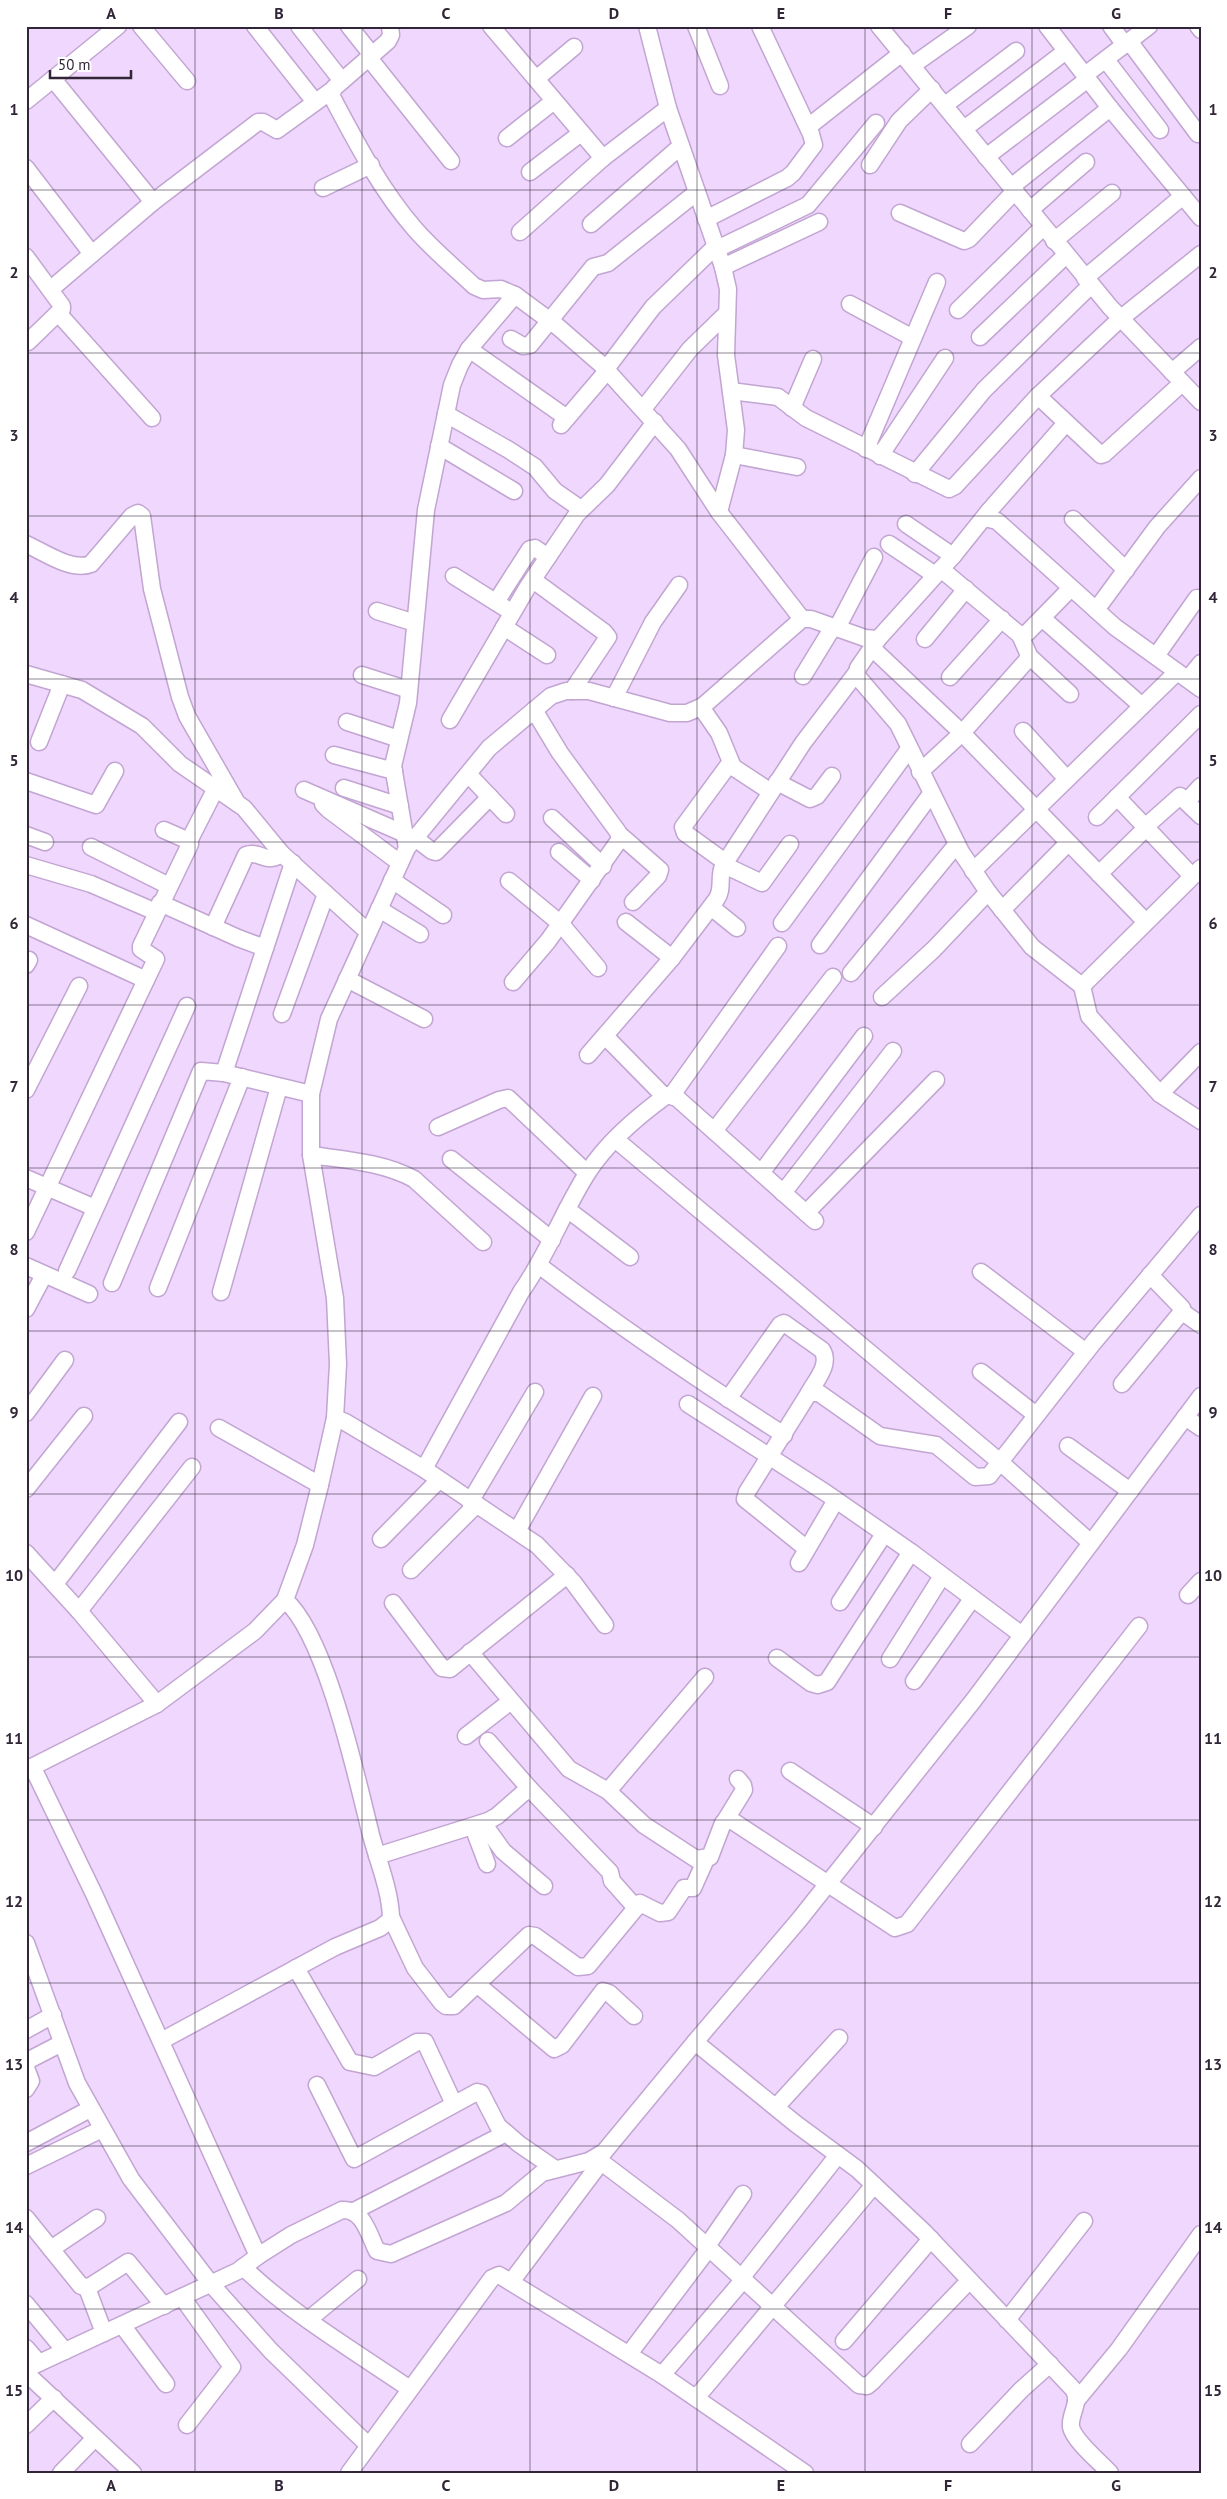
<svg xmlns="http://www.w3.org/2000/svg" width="1227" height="2499" font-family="'PT Sans',sans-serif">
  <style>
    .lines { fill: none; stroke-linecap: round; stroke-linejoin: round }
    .minor-casing { stroke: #c2a5d2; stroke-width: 19 }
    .minor { stroke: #fff; stroke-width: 16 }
    .grid { fill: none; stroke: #312637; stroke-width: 1; stroke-opacity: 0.55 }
    .neatline { fill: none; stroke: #312637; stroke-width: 2 }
    .grid-label { font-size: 16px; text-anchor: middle; font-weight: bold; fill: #312637 }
  </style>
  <rect width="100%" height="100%" fill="#efd7fd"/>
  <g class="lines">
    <defs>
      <g id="minor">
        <path d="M141 26 187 81"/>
        <path d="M255 26 315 102"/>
        <path d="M299 26 342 81"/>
        <path d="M349 26 372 55"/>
        <path d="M390 26 391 35 388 41 334 88 331 95C355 140 380 189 414 228 432 249 454 267 474 286L483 290 501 289 515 295 557 326 603 366 678 449 719 512 802 619"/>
        <path d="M491 26 603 158"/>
        <path d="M647 26 668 108 723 267 728 289 726 355 736 430 734 455 719 512"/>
        <path d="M696 26 720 86"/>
        <path d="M879 26 1110 307 1201 402"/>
        <path d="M1047 26 1110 108 1201 218"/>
        <path d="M1111 26 1125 45"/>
        <path d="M1198 26 1201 30"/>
        <path d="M1129 41 1198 134"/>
        <path d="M369 58 451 161"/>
        <path d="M1106 60 1160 130"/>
        <path d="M913 65 968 26"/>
        <path d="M1085 75 1149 26"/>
        <path d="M53 79 153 202"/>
        <path d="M536 79 574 47"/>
        <path d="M26 101 118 26"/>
        <path d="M945 105 1016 51"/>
        <path d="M808 127 902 53"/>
        <path d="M964 129 1066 51"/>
        <path d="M507 138 554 101"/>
        <path d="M986 157 1088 79"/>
        <path d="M870 165 899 121 932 89"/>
        <path d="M26 168 92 254"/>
        <path d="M530 172 581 133"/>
        <path d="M1011 187 1110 108"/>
        <path d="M323 188 371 165"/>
        <path d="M1030 210 1086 162"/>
        <path d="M900 213 964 241 969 239 1014 192"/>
        <path d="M706 219 787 178 793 173 814 145 811 134 760 26"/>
        <path d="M591 224 681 146"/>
        <path d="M520 232 603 158 668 108"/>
        <path d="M1054 241 1112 193"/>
        <path d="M717 249 808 205 876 123"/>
        <path d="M26 257 62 306V309L28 342"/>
        <path d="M723 267 819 222"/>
        <path d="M1085 278 1183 196"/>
        <path d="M51 289 153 202 258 122H263L277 130 331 91"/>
        <path d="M850 304 913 338"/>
        <path d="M958 310 1043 227"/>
        <path d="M58 313 152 418"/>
        <path d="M980 337 1066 255"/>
        <path d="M511 339 523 346 530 345 593 267 608 263 697 192"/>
        <path d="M469 349 567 418"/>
        <path d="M606 369 653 307 716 246"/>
        <path d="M1172 372 1201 347"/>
        <path d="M731 391 778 397 806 418 949 489 955 486 1038 396 1120 319 1201 254"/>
        <path d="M1038 396 1101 455 1104 454 1182 383"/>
        <path d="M792 408 813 359"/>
        <path d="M643 409 690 349 727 313"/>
        <path d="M446 414 509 450 535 467 555 491 581 509"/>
        <path d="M561 425 607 371"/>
        <path d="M439 446 514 491"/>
        <path d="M866 449 937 282"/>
        <path d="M734 455 797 467"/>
        <path d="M880 456 945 358"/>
        <path d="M915 474 984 390 1091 285"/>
        <path d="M989 511 1066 423"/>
        <path d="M1073 519 1126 570"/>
        <path d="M906 524 953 556"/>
        <path d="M26 544C44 552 72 572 91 564L132 516 138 513 142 516 152 589 180 697 187 716 237 803"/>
        <path d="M889 544 935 575"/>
        <path d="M941 569 1020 635 1027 633 1071 588"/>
        <path d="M454 576 505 608"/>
        <path d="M533 580 604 632 608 637 572 691"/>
        <path d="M496 602 530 549 535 548 548 557"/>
        <path d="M1096 610 1157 527 1201 478"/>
        <path d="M377 611 415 623"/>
        <path d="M1042 618 1142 706"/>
        <path d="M504 627 547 655"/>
        <path d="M837 628 874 557"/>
        <path d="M878 639 858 668 857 676 898 724 961 852 988 892 1032 947 1082 986 1201 868"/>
        <path d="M925 639 966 589"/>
        <path d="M872 648 962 733 1145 921"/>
        <path d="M1029 656 1070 694"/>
        <path d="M1156 656 1197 598"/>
        <path d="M26 674 82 690 142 726 180 764 244 808 282 854 368 932"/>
        <path d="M362 675 409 690"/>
        <path d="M803 676 833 627"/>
        <path d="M950 677 1002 619"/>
        <path d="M1188 679 1201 663"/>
        <path d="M614 698 653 622 679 585"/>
        <path d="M701 707 719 733 733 767 771 792"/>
        <path d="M450 720 527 588 577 514 607 485 655 422"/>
        <path d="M347 722 399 739"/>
        <path d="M1023 731 1067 779"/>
        <path d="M39 742 62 684"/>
        <path d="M334 755 394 771"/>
        <path d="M920 772 962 733 1028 659V653L1020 635"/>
        <path d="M468 774 506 814"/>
        <path d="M26 781 96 805 115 771"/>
        <path d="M777 782 810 799 817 796 832 776"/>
        <path d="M344 788 400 806"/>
        <path d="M304 790 405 834"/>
        <path d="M1117 797 1192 876"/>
        <path d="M1187 801 1201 786"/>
        <path d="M323 804 329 810 400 863"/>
        <path d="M1097 817 1201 714"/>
        <path d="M552 818 603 866"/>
        <path d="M1145 827 1180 796 1201 816"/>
        <path d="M26 835 45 842"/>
        <path d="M620 835 660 870 658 876 633 902"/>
        <path d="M415 838 432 851 436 852 490 797"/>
        <path d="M189 841 216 788"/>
        <path d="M91 847 169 886"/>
        <path d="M407 848 393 766 408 703 426 510 452 385 460 365 469 349 515 295"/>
        <path d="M559 852 592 880"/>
        <path d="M725 862 685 833 683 827 730 763"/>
        <path d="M26 865 91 884 156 912"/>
        <path d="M724 865 762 883 790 844"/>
        <path d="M973 871 1177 672"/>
        <path d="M1099 874 1146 828"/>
        <path d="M392 880 443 915"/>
        <path d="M509 881 561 924 598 968"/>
        <path d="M160 903 238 938 265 948"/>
        <path d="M711 907 737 928"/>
        <path d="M379 909 420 934"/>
        <path d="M1002 910 1068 843"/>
        <path d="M626 922 672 958"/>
        <path d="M782 923 909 749"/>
        <path d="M26 925 146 980"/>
        <path d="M213 927 246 855C261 850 264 865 282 854"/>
        <path d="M820 945 931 794"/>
        <path d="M26 965 29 960"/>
        <path d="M851 973 957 844"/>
        <path d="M347 979 424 1019"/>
        <path d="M513 982 548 941 620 839 618 832 560 753 534 710"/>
        <path d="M1082 986 1089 1016 1160 1094 1201 1121"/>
        <path d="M882 997 934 949 988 892"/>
        <path d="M282 1014 326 894"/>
        <path d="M605 1036 664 1096"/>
        <path d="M588 1055 672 958 716 900C724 889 718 878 723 866L803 743 857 672"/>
        <path d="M224 1073 293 863"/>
        <path d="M26 1090 79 986"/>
        <path d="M1160 1094 1201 1052"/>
        <path d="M672 1095 778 946"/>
        <path d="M438 1127 499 1100 508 1098 587 1173"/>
        <path d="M714 1131 833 977"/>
        <path d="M615 1139 1000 1462 1091 1543"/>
        <path d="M311 1155C346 1160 382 1162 414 1179L483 1242"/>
        <path d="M451 1159 552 1240"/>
        <path d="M761 1173 864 1036"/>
        <path d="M26 1178 95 1208"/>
        <path d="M783 1193 893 1051"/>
        <path d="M567 1209 630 1257"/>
        <path d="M806 1213 936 1080"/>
        <path d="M26 1232 156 959 141 949V946L190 844 189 841 164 830"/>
        <path d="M26 1266 89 1294"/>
        <path d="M540 1266C619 1327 700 1381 784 1435"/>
        <path d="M67 1271 187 1006"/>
        <path d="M981 1272 1086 1352"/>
        <path d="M112 1283 201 1071 224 1073 311 1094"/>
        <path d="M158 1288 242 1077"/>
        <path d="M221 1292 279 1087"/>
        <path d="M26 1309 44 1275"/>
        <path d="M1181 1311 1201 1325"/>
        <path d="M981 1372 1036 1415"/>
        <path d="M1122 1384 1180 1314 1182 1308 1150 1275"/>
        <path d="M728 1399 780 1325 784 1323 822 1350C831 1364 816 1380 809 1393"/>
        <path d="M688 1404 826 1493 911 1552 1022 1635"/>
        <path d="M26 1413 65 1360"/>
        <path d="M1185 1417 1201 1428"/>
        <path d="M335 1418 345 1422 424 1469 537 1545 573 1582 605 1625"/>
        <path d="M219 1428 320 1485"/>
        <path d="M1068 1446 1130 1491"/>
        <path d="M424 1469 521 1292C548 1254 563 1211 588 1172 608 1141 638 1116 667 1095L677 1098 815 1221"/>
        <path d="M26 1489 84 1416"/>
        <path d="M470 1502 535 1392"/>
        <path d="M517 1531 593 1396"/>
        <path d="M381 1539 439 1480"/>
        <path d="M807 1549 745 1499 747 1492 809 1393H819L880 1436 936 1445 975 1477 989 1476 1093 1343 1201 1215"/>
        <path d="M26 1553 79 1611 157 1704"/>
        <path d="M799 1563 836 1500"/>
        <path d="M411 1570 476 1505"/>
        <path d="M55 1584 179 1422"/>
        <path d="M1188 1595 1201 1581"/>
        <path d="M840 1602 884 1534"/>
        <path d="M393 1603 442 1668 450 1669 567 1575"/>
        <path d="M79 1611 192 1467"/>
        <path d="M470 1652 569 1769 608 1791 644 1825 696 1859 710 1857 723 1823 731 1820 895 1928 907 1924 1139 1626"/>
        <path d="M777 1658 811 1683 818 1685 827 1682 911 1552"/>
        <path d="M890 1659 942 1576"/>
        <path d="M914 1681 972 1599"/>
        <path d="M466 1736 511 1701"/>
        <path d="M488 1741 529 1788 610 1872 612 1881 636 1908"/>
        <path d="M26 1770 157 1704 255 1631 285 1600 305 1545 320 1485 335 1418 338 1364 335 1298 311 1155V1094L329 1019 407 848 489 748 551 696 566 691H589L670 713H687L703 706 802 619H811L865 638 878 639 953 556 989 511V519L997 521 1115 627 1201 689"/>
        <path d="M790 1771 874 1827"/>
        <path d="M608 1791 705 1677"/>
        <path d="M725 1821 744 1790 743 1785 738 1779"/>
        <path d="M483 1823 503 1851 544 1886"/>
        <path d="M473 1827 487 1864"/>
        <path d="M377 1856 488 1821 497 1816 529 1788"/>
        <path d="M391 1917 415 1968 442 2003 446 2006H454L529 1935 535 1936 578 1967 588 1966 640 1903 660 1913 668 1912 684 1888H693L706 1859"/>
        <path d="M26 1943 77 2083 131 2179 211 2284 271 2351 368 2445"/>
        <path d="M296 1968 350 2062 374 2067 417 2042H425L454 2104"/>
        <path d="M478 1985 554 2049 562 2045 603 1991 609 1993 634 2016"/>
        <path d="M26 2030 53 2015"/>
        <path d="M161 2041 335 1947 380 1928 389 1921 391 1917C390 1890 378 1861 371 1835 357 1779 326 1635 285 1600"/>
        <path d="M695 2042 799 1920 973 1701 1201 1396"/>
        <path d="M26 2065 29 2060 62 2043"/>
        <path d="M26 2068 31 2081 26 2089"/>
        <path d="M317 2085 354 2159 477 2092 481 2093 498 2126 519 2144 554 2168"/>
        <path d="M776 2107 839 2038"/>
        <path d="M26 2143 90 2109"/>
        <path d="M596 2158 678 2220 859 2385 867 2386 872 2382 969 2281"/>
        <path d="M26 2166 102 2129"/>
        <path d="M354 2211 506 2133"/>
        <path d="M26 2218 81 2286 89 2287 128 2262 164 2306"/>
        <path d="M707 2246 743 2194"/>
        <path d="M51 2249 97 2218"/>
        <path d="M258 2256 291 2235 342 2210C363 2208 369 2235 377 2251L391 2254 506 2203 542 2173 589 2161 604 2152 695 2042 796 2124 857 2169 924 2232 1073 2389C1082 2402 1069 2414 1071 2427 1074 2441 1100 2462 1110 2473"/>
        <path d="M243 2267C293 2315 353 2350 410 2389"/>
        <path d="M742 2277 838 2155"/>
        <path d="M511 2282 601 2162"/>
        <path d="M87 2288 104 2333"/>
        <path d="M182 2297 232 2367 187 2425"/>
        <path d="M26 2304 65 2351"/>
        <path d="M308 2320 358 2279"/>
        <path d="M1007 2320 1084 2221"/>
        <path d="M122 2325 166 2384"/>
        <path d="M844 2341 931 2239"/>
        <path d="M26 2348 39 2363"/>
        <path d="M629 2354 709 2248"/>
        <path d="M26 2369 238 2271 258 2256 94 1894 33 1768"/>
        <path d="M26 2373 133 2473"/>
        <path d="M662 2375 744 2279"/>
        <path d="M696 2398 874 2185"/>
        <path d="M1076 2401 1119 2349 1201 2234"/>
        <path d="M26 2425 54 2398"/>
        <path d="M970 2444 1021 2390 1050 2364"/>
        <path d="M61 2473 95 2438"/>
        <path d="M349 2473 492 2278 499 2275 662 2375 805 2473"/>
      </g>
    </defs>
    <use href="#minor" class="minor-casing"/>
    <use href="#minor" class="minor"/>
  </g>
  <path class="grid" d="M195 26V2473M362 26V2473M530 26V2473M697 26V2473M865 26V2473M1032 26V2473M26 190H1201M26 353H1201M26 516H1201M26 679H1201M26 842H1201M26 1005H1201M26 1168H1201M26 1331H1201M26 1494H1201M26 1657H1201M26 1820H1201M26 1983H1201M26 2146H1201M26 2309H1201"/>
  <rect width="1227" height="2499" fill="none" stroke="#ffffff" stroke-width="55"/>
  <path d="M50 70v8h81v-8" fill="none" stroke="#312637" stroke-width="2.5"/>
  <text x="58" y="70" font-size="15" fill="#312637" stroke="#ffffff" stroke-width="4" paint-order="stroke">50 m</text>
  <rect x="28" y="28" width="1172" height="2444" class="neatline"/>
  <g class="grid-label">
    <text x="111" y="19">A</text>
    <text x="279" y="19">B</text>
    <text x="446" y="19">C</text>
    <text x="614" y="19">D</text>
    <text x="781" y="19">E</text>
    <text x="948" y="19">F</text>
    <text x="1116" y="19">G</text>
    <text x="14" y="115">1</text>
    <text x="1213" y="115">1</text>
    <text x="14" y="278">2</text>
    <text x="1213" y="278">2</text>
    <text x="14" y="441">3</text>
    <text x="1213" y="441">3</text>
    <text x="14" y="603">4</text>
    <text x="1213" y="603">4</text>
    <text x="14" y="766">5</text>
    <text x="1213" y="766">5</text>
    <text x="14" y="929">6</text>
    <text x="1213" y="929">6</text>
    <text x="14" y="1092">7</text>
    <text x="1213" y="1092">7</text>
    <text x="14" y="1255">8</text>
    <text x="1213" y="1255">8</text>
    <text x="14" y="1418">9</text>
    <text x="1213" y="1418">9</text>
    <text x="14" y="1581">10</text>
    <text x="1213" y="1581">10</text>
    <text x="14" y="1744">11</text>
    <text x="1213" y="1744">11</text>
    <text x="14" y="1907">12</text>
    <text x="1213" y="1907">12</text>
    <text x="14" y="2070">13</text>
    <text x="1213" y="2070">13</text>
    <text x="14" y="2233">14</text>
    <text x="1213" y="2233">14</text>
    <text x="14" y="2396">15</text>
    <text x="1213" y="2396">15</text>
    <text x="111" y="2491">A</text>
    <text x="279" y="2491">B</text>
    <text x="446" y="2491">C</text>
    <text x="614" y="2491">D</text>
    <text x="781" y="2491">E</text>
    <text x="948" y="2491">F</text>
    <text x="1116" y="2491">G</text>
  </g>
</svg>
